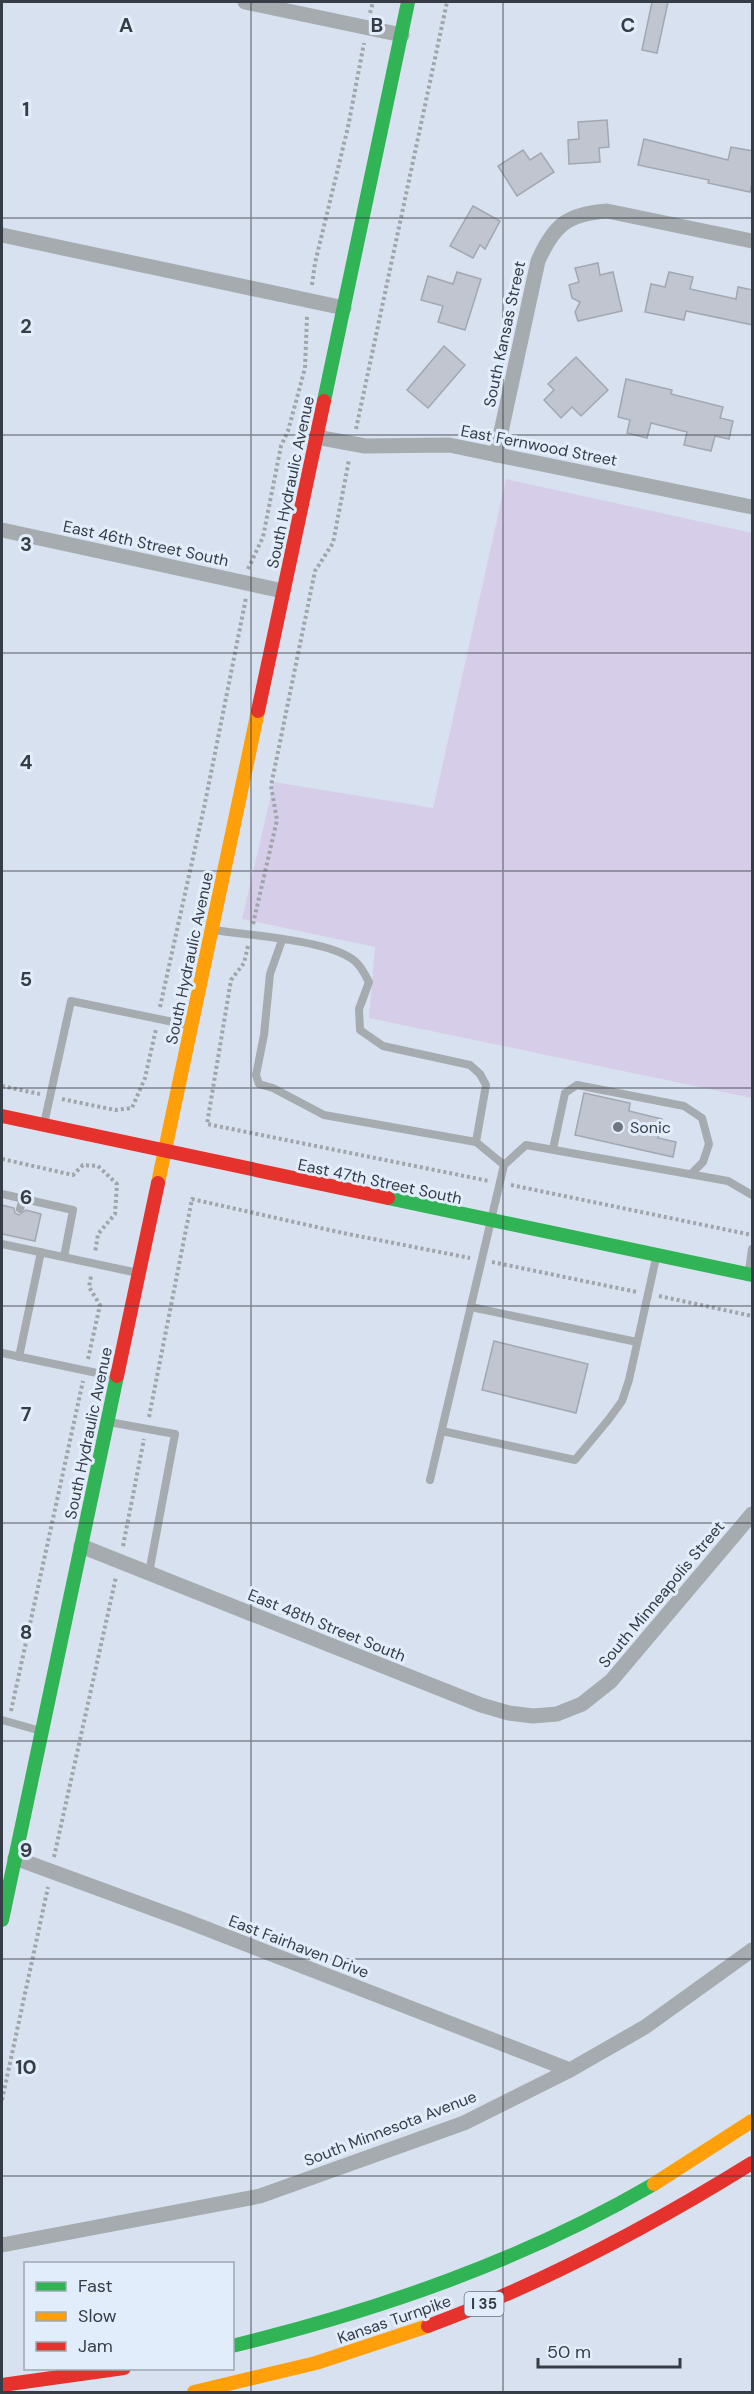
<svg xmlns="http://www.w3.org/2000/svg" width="754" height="2394" font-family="'DM Sans',sans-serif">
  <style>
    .green { fill: #d6cee9 }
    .building { fill: #c0c5d0; stroke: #a3a7b2; stroke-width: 1.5 }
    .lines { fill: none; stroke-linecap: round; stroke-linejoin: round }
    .path { stroke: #a0a5aa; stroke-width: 4; stroke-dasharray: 3 3; stroke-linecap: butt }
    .lane { stroke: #a6abaf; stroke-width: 8 }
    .street { stroke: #a6abaf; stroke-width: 15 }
    .fast { stroke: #30b455; stroke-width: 14 }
    .slow { stroke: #ff9f0a; stroke-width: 14 }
    .jam { stroke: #e5322d; stroke-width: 14 }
    .grid { fill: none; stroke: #363d46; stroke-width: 1.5; stroke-opacity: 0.55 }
    .poi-dot { fill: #6f7681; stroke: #e2edfb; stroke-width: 2 }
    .labels { text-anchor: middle; stroke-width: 6; stroke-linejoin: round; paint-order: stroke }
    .shield { fill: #e2edfb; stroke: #6a727c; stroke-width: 1.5 }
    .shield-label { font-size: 15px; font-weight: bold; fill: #363d46 }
    .street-label { font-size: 16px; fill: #363d46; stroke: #e2edfb }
    .poi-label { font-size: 16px; fill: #363d46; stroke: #e2edfb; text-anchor: start }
    .grid-label { font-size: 20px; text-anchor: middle; font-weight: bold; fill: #363d46; stroke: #e2edfb; stroke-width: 6; stroke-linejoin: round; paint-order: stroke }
  </style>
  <rect width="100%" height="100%" fill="#d8e1ef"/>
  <path class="green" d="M506 479 752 533V1098L369 1018 375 947 242 919 274 782 433 808Z"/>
  <g class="building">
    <path d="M652 2H668L657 53 642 50Z"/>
    <path d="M607 120 609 147 599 148 600 162 569 164 568 140 579 139 578 122Z"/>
    <path d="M644 139 728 160 731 147 753 151V179L750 192 708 183 709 180 638 165Z"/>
    <path d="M523 150 530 160 541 153 554 172 517 196 498 166Z"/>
    <path d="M473 206 500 221 485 249 480 245 473 258 450 246Z"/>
    <path d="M598 263 600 275 613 272 622 311 578 321 575 312 580 302 572 298 569 285 579 282 575 268Z"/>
    <path d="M457 272 481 279 465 330 438 322 443 306 421 300 428 276 453 284Z"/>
    <path d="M669 272 693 277 690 289 736 299 738 287 753 290V325L686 311 684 320 645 312 651 284 665 287Z"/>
    <path d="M444 346 465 365 428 408 407 390Z"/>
    <path d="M576 357 608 390 581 416 572 407 561 418 544 400 554 390 548 384Z"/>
    <path d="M626 379 672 390 671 394 723 407 720 418 733 421 729 439 715 436 711 451 684 445 687 432 651 423 647 438 627 433 630 420 618 417Z"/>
    <path d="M584 1093 630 1103 629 1111 662 1119 658 1138 676 1142 673 1157 575 1135Z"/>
    <path d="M2 1205 14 1208 15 1213 19 1215 26 1210 41 1214 35 1241 2 1234Z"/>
    <path d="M494 1341 588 1364 576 1413 482 1390Z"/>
  </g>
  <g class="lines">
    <g class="path">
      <path d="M370 13 373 2"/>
      <path d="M312 285 315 263 348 127 364 43"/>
      <path d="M356 429 447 2"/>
      <path d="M248 569 263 537 281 446 288 431 305 368 307 316"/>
      <path d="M253 924 277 820 271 786 315 571 333 543 349 460"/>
      <path d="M248 946 244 963 231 980 207 1124 489 1181"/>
      <path d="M160 1007 205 803 246 598"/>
      <path d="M2 1086 40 1094"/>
      <path d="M62 1099 115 1110 132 1108 145 1078 156 1029"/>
      <path d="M2 1159 73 1175 83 1165 98 1166 117 1184 115 1214 98 1234 95 1253"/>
      <path d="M511 1185 752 1235"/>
      <path d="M492 1262 637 1292"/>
      <path d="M659 1296 752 1316"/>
      <path d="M88 1359 100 1305 89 1287 91 1276"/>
      <path d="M149 1417 192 1199 343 1233 470 1258"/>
      <path d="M123 1546 144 1439"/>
      <path d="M11 1711 83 1381"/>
      <path d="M54 1857 116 1577"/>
      <path d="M2 2100 48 1887"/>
    </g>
    <g class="lane">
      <path d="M213 930C248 935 321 940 349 957 359 962 364 973 369 982L359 1009 360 1030 383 1046 470 1065 480 1074 486 1085 476 1142 504 1165 430 1480"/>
      <path d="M282 940 270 974 264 1035 256 1075 259 1084 273 1088 324 1115 476 1142"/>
      <path d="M44 1124 71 1001 188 1025"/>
      <path d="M553 1149 565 1093 577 1085 684 1106 702 1118 709 1144 703 1162 691 1174"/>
      <path d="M504 1165 526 1145 728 1181 752 1195"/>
      <path d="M2 1194 73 1210 64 1257"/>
      <path d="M20 1209 23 1199"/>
      <path d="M2 1244 138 1273"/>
      <path d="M749 1271 752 1249"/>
      <path d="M471 1307 637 1342"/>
      <path d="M2 1353 116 1377"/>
      <path d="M19 1357 41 1252"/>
      <path d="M109 1422 175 1434 149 1573"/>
      <path d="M442 1431 575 1460 609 1419 622 1401 629 1380 656 1258"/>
      <path d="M2 1720 41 1731"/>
    </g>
    <g class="street">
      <path d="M245 2 402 35"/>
      <path d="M2 235 344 308"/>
      <path d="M316 437 365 446 449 445 752 507"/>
      <path d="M496 455 538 261C554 225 567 214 607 211L752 241"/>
      <path d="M2 530 283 591"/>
      <path d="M81 1546 481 1705 509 1713 533 1716 557 1714 582 1704 611 1681 752 1514"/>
      <path d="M15 1858 184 1920 570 2070"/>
      <path d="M2 2245 260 2196 464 2123 570 2070 645 2027 752 1950"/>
    </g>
    <g class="fast">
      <path d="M324 401 408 2"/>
      <path d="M388 1198 752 1275"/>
      <path d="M2 1920 117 1376"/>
      <path d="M232 2346C379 2310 522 2261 654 2184"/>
    </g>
    <g class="slow">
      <path d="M158 1183 258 711"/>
      <path d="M654 2184 752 2121"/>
      <path d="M194 2392 316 2363 428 2326"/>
    </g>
    <g class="jam">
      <path d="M258 711 324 401"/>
      <path d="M2 1116 388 1198"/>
      <path d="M117 1376 158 1183"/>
      <path d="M428 2326C542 2284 649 2227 752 2163"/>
      <path d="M2 2385 124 2368"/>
    </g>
  </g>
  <path class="grid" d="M251 2V2392M503 2V2392M2 218H752M2 435H752M2 653H752M2 871H752M2 1088H752M2 1306H752M2 1523H752M2 1741H752M2 1959H752M2 2176H752"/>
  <circle class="poi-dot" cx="618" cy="1127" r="6"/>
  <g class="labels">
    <rect class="shield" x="464.5" y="2292" width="39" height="24" rx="4.5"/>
    <g class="shield-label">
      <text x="484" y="2309">I 35</text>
    </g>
    <g class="street-label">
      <text transform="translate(504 334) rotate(-78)" y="6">South Kansas Street</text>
      <text transform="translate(539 445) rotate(11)" y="6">East Fernwood Street</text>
      <text transform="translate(290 482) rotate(-78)" y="6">South Hydraulic Avenue</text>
      <text transform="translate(146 543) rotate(12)" y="6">East 46th Street South</text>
      <text transform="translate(189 958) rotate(-78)" y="6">South Hydraulic Avenue</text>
      <text transform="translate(380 1181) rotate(12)" y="6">East 47th Street South</text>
      <text transform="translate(88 1433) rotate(-78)" y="6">South Hydraulic Avenue</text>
      <text transform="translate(661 1594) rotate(-50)" y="6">South Minneapolis Street</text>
      <text transform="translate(327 1625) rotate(22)" y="6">East 48th Street South</text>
      <text transform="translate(299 1946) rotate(21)" y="6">East Fairhaven Drive</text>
      <text transform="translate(390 2128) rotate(-21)" y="6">South Minnesota Avenue</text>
      <text transform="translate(394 2319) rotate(-19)" y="6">Kansas Turnpike</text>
    </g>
    <g class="poi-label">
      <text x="630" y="1133">Sonic</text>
    </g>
  </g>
  <g class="grid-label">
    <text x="126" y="32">A</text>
    <text x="377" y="32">B</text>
    <text x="628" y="32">C</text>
    <text x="26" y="116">1</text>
    <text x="26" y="333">2</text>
    <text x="26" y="551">3</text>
    <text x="26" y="769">4</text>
    <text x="26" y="986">5</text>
    <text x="26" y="1204">6</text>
    <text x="26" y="1421">7</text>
    <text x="26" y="1639">8</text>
    <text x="26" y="1857">9</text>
    <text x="26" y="2074">10</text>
  </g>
  <rect width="754" height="2394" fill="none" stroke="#363d46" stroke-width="6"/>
  <rect x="24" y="2262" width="210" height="108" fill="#e2edfb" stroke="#9da7b3" stroke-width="1.5"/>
  <rect x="36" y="2282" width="30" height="9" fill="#30b455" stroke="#9da7b3" stroke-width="1.5"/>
  <text x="78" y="2292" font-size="18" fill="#363d46">Fast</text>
  <rect x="36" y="2312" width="30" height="9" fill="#ff9f0a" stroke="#9da7b3" stroke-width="1.5"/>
  <text x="78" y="2322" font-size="18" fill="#363d46">Slow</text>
  <rect x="36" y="2342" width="30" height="9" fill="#e5322d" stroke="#9da7b3" stroke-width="1.5"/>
  <text x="78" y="2352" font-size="18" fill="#363d46">Jam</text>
  <path d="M538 2358v9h142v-9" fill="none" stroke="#363d46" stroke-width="3"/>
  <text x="547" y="2358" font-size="18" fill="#363d46" stroke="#e2edfb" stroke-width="4.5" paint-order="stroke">50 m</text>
</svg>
